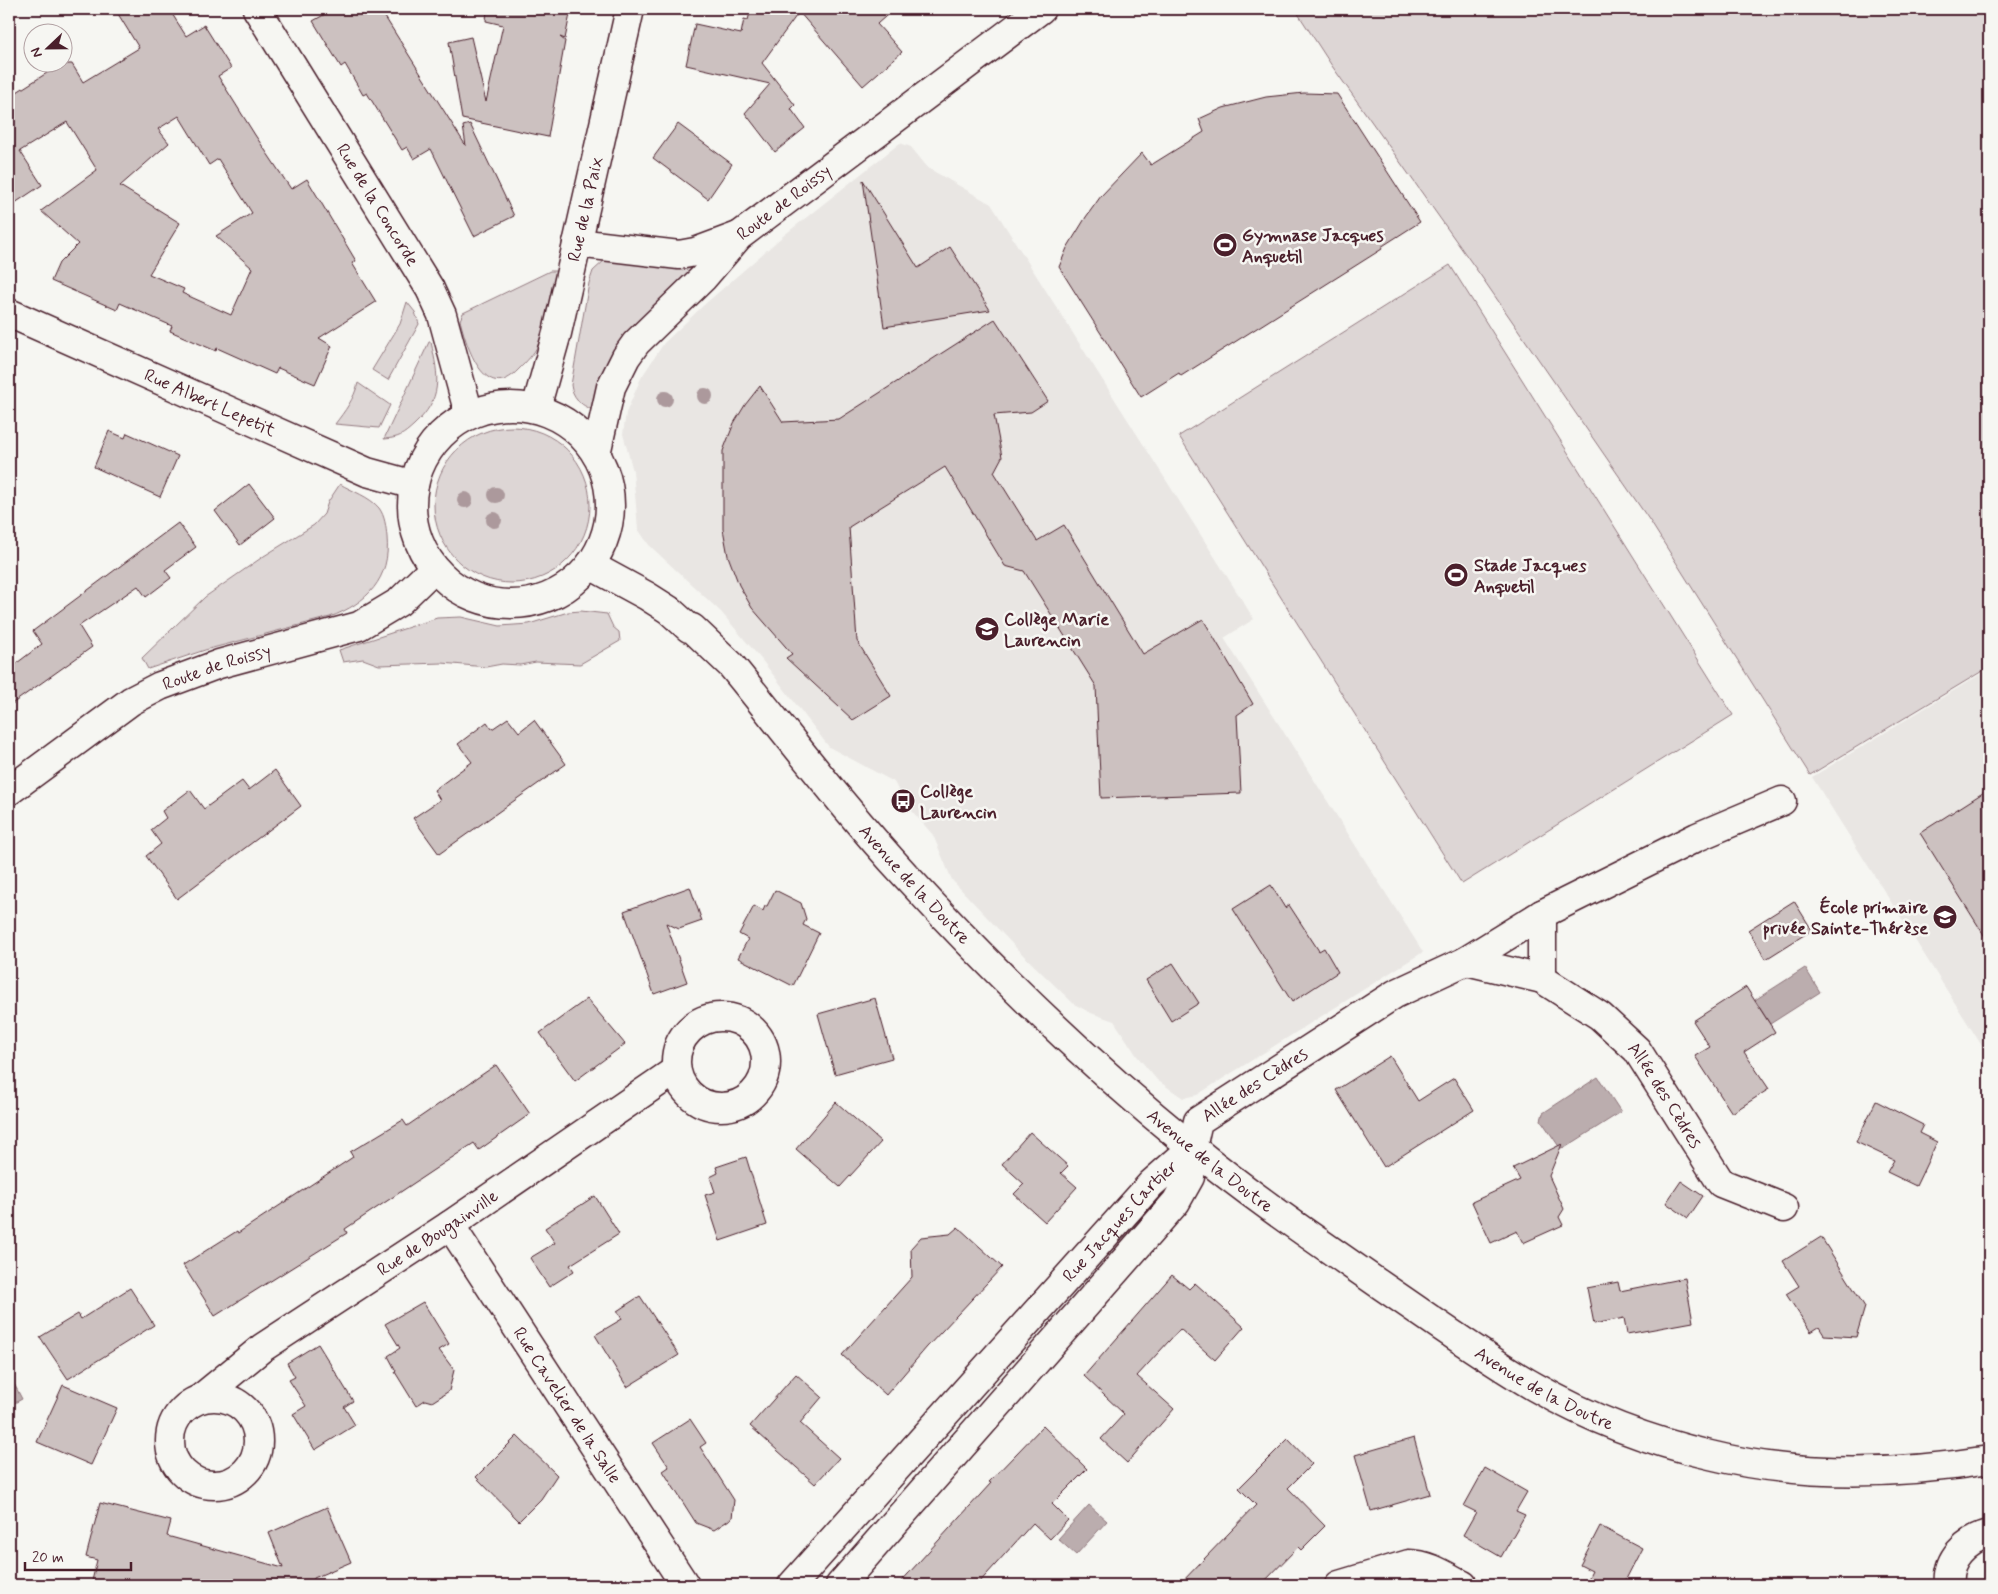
<svg xmlns="http://www.w3.org/2000/svg" width="1998" height="1594" font-family="Mynerve,sans-serif">
  <style>
    .built { fill: #e9e6e3 }
    .green { fill: #ddd6d5; stroke: #947a80 }
    .water { fill: #bbadae; stroke: #8e747a }
    .building { fill: #ccc1c0; stroke: #4a1f2b; fill-rule: evenodd }
    .lines { fill: none; stroke-linecap: round; stroke-linejoin: round }
    .minor-casing { stroke: #4a1f2b; stroke-width: 31 }
    .tertiary-casing { stroke: #4a1f2b; stroke-width: 31 }
    .secondary-casing { stroke: #4a1f2b; stroke-width: 31 }
    .minor { stroke: #f6f6f2; stroke-width: 28 }
    .tertiary { stroke: #f6f6f2; stroke-width: 28 }
    .secondary { stroke: #f6f6f2; stroke-width: 28 }
    .tree { fill: #ac999c }
    .labels { text-anchor: middle; stroke-width: 5; stroke-linejoin: round; paint-order: stroke }
    .street-label { font-size: 18px; fill: #4a1f2b; stroke: #f6f6f2 }
    .poi-label { font-size: 18px; font-weight: bold; fill: #4a1f2b; stroke: #f6f6f2; text-anchor: start }
  </style>
  <rect width="100%" height="100%" fill="#f6f6f2"/>
  <filter id="ink" filterUnits="userSpaceOnUse"><feTurbulence type="fractalNoise" baseFrequency=".02" numOctaves="2"/><feDisplacementMap in="SourceGraphic" scale="10" xChannelSelector="R" yChannelSelector="G"/><feConvolveMatrix kernelMatrix="1 2 1 2 8 2 1 2 1" color-interpolation-filters="sRGB"/></filter>
  <g filter="url(#ink)">
    <g class="built">
      <path d="M900 143 911 147 928 168 991 204 1254 619 1224 638 1423 952 1197 1095 1183 1098 1157 1080 1137 1056 1114 1021 1091 1013 1074 1004 1018 950 952 880 933 835 905 803 894 782 829 747 761 659 721 612 649 545 638 529 633 471 623 434 626 413 641 378 664 343 705 304 783 236Z"/>
      <path d="M1989 669V1057L1812 777Z"/>
    </g>
    <g class="green">
      <path d="M1295 9H1989V667L1810 775 1650 521 1481 276 1332 66Z"/>
      <path d="M606 259 682 265 690 268 692 271 592 409C581 406 572 396 571 385L589 283 593 271Z"/>
      <path d="M1450 265 1733 715 1462 884 1179 436Z"/>
      <path d="M550 271H556L557 275C552 298 548 323 538 345 534 354 526 362 519 369 485 406 466 345 460 320L463 313Z"/>
      <path d="M407 302 415 312 419 324 388 380 372 370 400 324Z"/>
      <path d="M429 342H431C439 378 443 398 414 425 403 435 399 438 384 439Z"/>
      <path d="M358 383 390 405 379 428 335 424C345 411 354 399 358 383Z"/>
      <circle cx="512" cy="505" r="78"/>
      <path d="M340 484C352 491 370 497 379 508 385 516 386 527 387 537 391 579 367 603 330 617L205 650 148 669 142 658 205 597 264 556 314 525 324 514 328 502Z"/>
      <path d="M581 611 607 614 613 627 619 632 620 641 580 664 536 662 520 665 502 664 486 667 442 663 379 665 363 659 343 662 339 650 437 618 461 617 500 626 529 624 568 612Z"/>
    </g>
    <g class="water">
      <path d="M1805 968 1820 992 1770 1024 1755 1000Z"/>
      <path d="M1598 1077 1621 1112 1566 1147 1560 1148 1541 1120 1543 1113Z"/>
      <path d="M9 1374 22 1399 9 1406Z"/>
      <path d="M1089 1505 1107 1521 1076 1555 1058 1539Z"/>
    </g>
    <g class="building">
      <path d="M115 9H169L186 36 204 25 231 68 218 76 255 135 291 189 307 179 356 261 352 263 376 302 319 338 332 346 315 384 278 368 275 374 217 348 216 351 170 331 172 326 120 303 117 310 51 281 59 263 78 244 41 211 97 170 67 122 20 151 42 185 9 207V97L61 64H72L83 82 139 48ZM179 116 209 165 218 159 252 213 216 236 252 268 231 315 182 293 184 289 149 274 180 223 120 186 169 143 158 129Z"/>
      <path d="M334 9H380L466 146 463 126 470 124 514 216 474 236 431 149 414 159 407 147 402 150 367 93 363 95 345 64 341 67 313 21Z"/>
      <path d="M487 9H571L565 39 560 37 565 41 548 137 462 119 449 42 471 37 486 102 503 25 486 21Z"/>
      <path d="M751 9H894L877 24 902 52 863 86 799 12 762 63 795 105 791 109 805 128 775 152 745 113 770 84 686 65 695 24 741 34 744 19 748 20Z"/>
      <path d="M1304 93 1337 94 1420 222 1381 247 1382 249 1181 376 1179 373 1141 397 1059 267 1067 248 1086 217 1101 196 1142 153 1151 165 1204 132 1199 119 1223 108 1266 97Z"/>
      <path d="M678 124 732 164 708 199 653 158Z"/>
      <path d="M863 180 918 268 950 247 990 310 884 327Z"/>
      <path d="M995 319 1048 401 1031 412 994 415 1002 457 994 472 1037 541 1064 525 1143 654 1203 619 1253 704 1237 715 1241 793 1101 798 1096 686 1024 571 1005 566 945 467 849 527 857 641 891 696 853 720 786 658 792 654 752 608 739 585 728 556 723 529V451L734 423 745 405 760 386 783 422 839 419Z"/>
      <path d="M109 431 125 438 127 433 178 456 160 497 94 467Z"/>
      <path d="M249 484 275 518 240 545 215 511Z"/>
      <path d="M178 523 196 547 165 570 171 578 146 597 138 586 79 626 92 647 9 706V669L42 644 33 631Z"/>
      <path d="M508 718 519 732 534 720 566 764 439 854 413 818 440 800 434 790 472 762 458 744 487 722 492 729Z"/>
      <path d="M275 770 301 806 177 899 146 856 161 844 151 830 166 818 162 811 190 790 204 809 242 781 249 790Z"/>
      <path d="M1989 789V943L1920 833Z"/>
      <path d="M1271 885 1285 908 1289 905 1319 951 1324 948 1338 972 1292 1002 1233 909Z"/>
      <path d="M690 887 702 921 679 929 666 923 687 982 654 994 624 911Z"/>
      <path d="M775 890 801 903 806 919 803 925 819 933 793 986 738 958 748 939 739 934 754 906 763 911 765 906H767Z"/>
      <path d="M1794 901 1812 930 1766 959 1748 930Z"/>
      <path d="M1173 963 1199 1003 1171 1021 1146 980Z"/>
      <path d="M1746 987 1775 1032 1744 1052 1769 1089 1732 1113 1695 1056 1710 1047 1693 1021Z"/>
      <path d="M875 998 892 1058 835 1074 818 1014Z"/>
      <path d="M587 999 625 1044 575 1081 540 1033Z"/>
      <path d="M1390 1056 1418 1101 1454 1078 1474 1110 1384 1167 1336 1090Z"/>
      <path d="M496 1065 530 1114 479 1150 474 1143 345 1229 347 1233 215 1316 183 1265 237 1231 238 1233 353 1157 350 1152 403 1120 407 1126Z"/>
      <path d="M1876 1101 1923 1125 1919 1133 1937 1142 1916 1186 1887 1172 1894 1160 1856 1142Z"/>
      <path d="M836 1102 881 1142 840 1187 796 1149Z"/>
      <path d="M1030 1132 1068 1166 1061 1173 1077 1187 1045 1222 1014 1194 1024 1184 1002 1164Z"/>
      <path d="M1562 1144 1549 1176 1564 1209 1559 1217 1563 1225 1523 1243 1517 1231 1491 1243 1472 1202 1520 1180 1513 1168Z"/>
      <path d="M746 1157 767 1225 720 1241 705 1195 715 1192 710 1177 718 1173 716 1167Z"/>
      <path d="M1681 1181 1703 1196 1688 1218 1666 1203Z"/>
      <path d="M595 1196 619 1234 570 1265 574 1271 549 1287 530 1258 555 1243 545 1228Z"/>
      <path d="M958 1227 1002 1267 927 1347 886 1395 842 1355 912 1277 911 1248 921 1237 950 1234Z"/>
      <path d="M1821 1237 1865 1307 1856 1337 1824 1335 1819 1327 1811 1332 1786 1294 1799 1286 1783 1261Z"/>
      <path d="M1172 1275 1189 1289 1195 1283 1244 1327 1215 1360 1180 1329 1137 1376 1174 1409 1127 1463 1101 1439 1124 1414 1084 1376Z"/>
      <path d="M1685 1278 1693 1322 1627 1334 1624 1318 1594 1324 1587 1288 1618 1282 1620 1291Z"/>
      <path d="M130 1288 154 1325 68 1379 40 1337 78 1314 81 1319Z"/>
      <path d="M640 1296 679 1355 627 1387 595 1335 622 1319 617 1311Z"/>
      <path d="M423 1302 449 1344 439 1350 454 1370 449 1391 432 1402 425 1400 416 1406 395 1372 396 1371 388 1356 400 1348 385 1324Z"/>
      <path d="M318 1344 353 1401 344 1407 355 1425 315 1450 293 1414 306 1406 289 1380 295 1377 287 1363Z"/>
      <path d="M796 1374 822 1397 800 1423 839 1458 815 1484 750 1426Z"/>
      <path d="M63 1385 117 1408 91 1465 37 1442Z"/>
      <path d="M690 1419 706 1443 700 1447 734 1500 732 1518 714 1530 696 1523 663 1471 669 1467 653 1443Z"/>
      <path d="M1043 1426 1087 1469 1052 1504 1068 1520 1050 1539 1033 1523 977 1585H898L991 1483 989 1482Z"/>
      <path d="M517 1436 557 1475 541 1499 519 1521 476 1477Z"/>
      <path d="M1414 1438 1430 1494 1371 1511 1355 1455Z"/>
      <path d="M1288 1439 1312 1464 1288 1488 1325 1526 1301 1550 1298 1547 1261 1585H1179L1256 1505 1239 1488Z"/>
      <path d="M1485 1468 1527 1492 1516 1511 1525 1515 1501 1557 1463 1535 1476 1512 1464 1506Z"/>
      <path d="M100 1503 171 1521 167 1536 283 1568 269 1533 327 1507 351 1562 314 1578 313 1585H91L97 1560 86 1557Z"/>
      <path d="M1600 1526 1642 1548 1623 1585H1585L1592 1571 1580 1565Z"/>
    </g>
    <g class="lines">
      <defs>
        <g id="minor">
          <path id="s1" d="M257 9 430 289 442 315 469 414"/>
          <path d="M577 243 679 255 695 252 738 236"/>
          <path id="s2" d="M9 313 367 472 414 485"/>
          <path id="s3" d="M596 454 611 387 626 357 636 343 703 278 739 236 1041 9"/>
          <path d="M1542 914V979"/>
          <path id="s4" d="M1466 961 1542 979 1600 1016 1637 1050 1721 1183 1784 1208"/>
          <circle cx="721" cy="1062" r="45"/>
          <path id="s5" d="M1192 1148 1198 1121 1395 994 1466 961 1542 914 1697 837 1782 801"/>
          <path id="s6" d="M450 1225 685 1585"/>
          <circle cx="214" cy="1441" r="44"/>
          <path id="s7" d="M201 1398 262 1348 450 1225 676 1070"/>
          <path id="s8" d="M792 1585 1151 1184 1192 1148 1190 1177 1176 1202 840 1585"/>
          <path d="M1339 1585 1409 1564C1429 1564 1446 1576 1463 1585"/>
          <path d="M1949 1585C1946 1559 1966 1540 1989 1534"/>
        </g>
        <g id="tertiary">
          <path id="s9" d="M536 408 557 333 630 9"/>
        </g>
        <g id="secondary">
          <circle cx="511" cy="505" r="99"/>
          <path id="s10" d="M590 565 647 596 669 610 689 628H692L731 665C789 736 844 809 906 876 994 972 1088 1063 1189 1145 1252 1197 1319 1242 1385 1288 1435 1322 1483 1357 1535 1387 1589 1418 1649 1441 1710 1455 1802 1478 1896 1475 1989 1460"/>
          <path id="s11" d="M9 791 131 701 160 686 219 664 359 626 399 602 434 568"/>
        </g>
      </defs>
      <use href="#minor" class="minor-casing"/>
      <use href="#tertiary" class="tertiary-casing"/>
      <use href="#secondary" class="secondary-casing"/>
      <use href="#minor" class="minor"/>
      <use href="#tertiary" class="tertiary"/>
      <use href="#secondary" class="secondary"/>
    </g>
    <g class="tree">
      <circle cx="705" cy="396" r="8"/>
      <circle cx="665" cy="399" r="8"/>
      <circle cx="496" cy="495" r="8"/>
      <circle cx="465" cy="500" r="8"/>
      <circle cx="494" cy="520" r="8"/>
    </g>
  </g>
  <defs>
    <symbol id="stadium-disc" viewBox="-11 -11 22 22"><circle r="9.5" fill="#4a1f2b" stroke="#f6f6f2"/><path d="M0-5a6.5 5 0 1 0 0 10a6.5 5 0 1 0 0-10ZM-3.5-1.8h7v3.6h-7Z" fill="#fff"/></symbol>
    <symbol id="school-disc" viewBox="-11 -11 22 22"><circle r="9.5" fill="#4a1f2b" stroke="#f6f6f2"/><path d="M0-5L7-2L0 1L-7-2ZM-4 1L0 2.5L4 1V4Q0 6-4 4Z" fill="#fff"/></symbol>
    <symbol id="bus-disc" viewBox="-11 -11 22 22"><circle r="9.5" fill="#4a1f2b" stroke="#f6f6f2"/><path d="M-5-6H5V4H4V6H2V4H-2V6H-4V4H-5ZM-3.5-4V0h7V-4ZM-3.5 1.2v1.5H-2V1.2ZM2 1.2v1.5H3.5V1.2Z" fill="#fff"/></symbol>
  </defs>
  <g fill-rule="evenodd">
    <use href="#stadium-disc" x="1211" y="231" width="28" height="28"/>
    <use href="#stadium-disc" x="1442" y="561" width="28" height="28"/>
    <use href="#school-disc" x="973" y="615" width="28" height="28"/>
    <use href="#bus-disc" x="889" y="787" width="28" height="28"/>
    <use href="#school-disc" x="1931" y="903" width="28" height="28"/>
  </g>
  <g class="labels">
    <g class="street-label">
      <text dy="6" stroke="none"><textPath href="#s3" startOffset="324">Route de Roissy</textPath></text>
      <text dy="6" stroke="none"><textPath href="#s1" startOffset="230">Rue de la Concorde</textPath></text>
      <text dy="6" stroke="none"><textPath href="#s9" startOffset="205">Rue de la Paix</textPath></text>
      <text dy="6" stroke="none"><textPath href="#s2" startOffset="220">Rue Albert Lepetit</textPath></text>
      <text dy="6" stroke="none"><textPath href="#s11" startOffset="244">Route de Roissy</textPath></text>
      <text dy="6" stroke="none"><textPath href="#s10" startOffset="461">Avenue de la Doutre</textPath></text>
      <text dy="6" stroke="none"><textPath href="#s5" startOffset="95">Allée des Cèdres</textPath></text>
      <text dy="6" stroke="none"><textPath href="#s4" startOffset="250">Allée des Cèdres</textPath></text>
      <text dy="6" stroke="none"><textPath href="#s10" startOffset="866">Avenue de la Doutre</textPath></text>
      <text dy="6" stroke="none"><textPath href="#s8" startOffset="490">Rue Jacques Cartier</textPath></text>
      <text dy="6" stroke="none"><textPath href="#s7" startOffset="289">Rue de Bougainville</textPath></text>
      <text dy="6" stroke="none"><textPath href="#s10" startOffset="1271">Avenue de la Doutre</textPath></text>
      <text dy="6" stroke="none"><textPath href="#s6" startOffset="215">Rue Cavelier de la Salle</textPath></text>
    </g>
    <g class="poi-label">
      <text x="1242" y="241">Gymnase Jacques<tspan x="1242" dy="21">Anquetil</tspan></text>
      <text x="1474" y="571">Stade Jacques<tspan x="1474" dy="21">Anquetil</tspan></text>
      <text x="1004" y="625">Collège Marie<tspan x="1004" dy="21">Laurencin</tspan></text>
      <text x="920" y="797">Collège<tspan x="920" dy="21">Laurencin</tspan></text>
      <text x="1928" y="913" text-anchor="end">École primaire<tspan x="1928" dy="21">privée Sainte-Thérèse</tspan></text>
    </g>
  </g>
  <rect width="1998" height="1594" fill="none" stroke="#f6f6f2" stroke-width="30"/>
  <rect x="15" y="15" width="1968" height="1564" fill="none" stroke="#4a1f2b" stroke-width="2" filter="url(#ink)"/>
  <g transform="translate(48 48) rotate(248)"><circle r="24" fill="#f6f6f2" stroke="#b1a0a2"/>
  <path d="M0-4L9 19L0 12L-9 19Z" fill="#4a1f2b"/>
  <text y="-8" font-size="14" font-weight="bold" text-anchor="middle" fill="#4a1f2b">N</text>
  </g>
  <path d="M25 1562v8h106v-8" fill="none" stroke="#4a1f2b" stroke-width="2.5"/>
  <text x="32" y="1562" font-size="15" fill="#4a1f2b" stroke="#f6f6f2" stroke-width="4" paint-order="stroke">20 m</text>
</svg>
